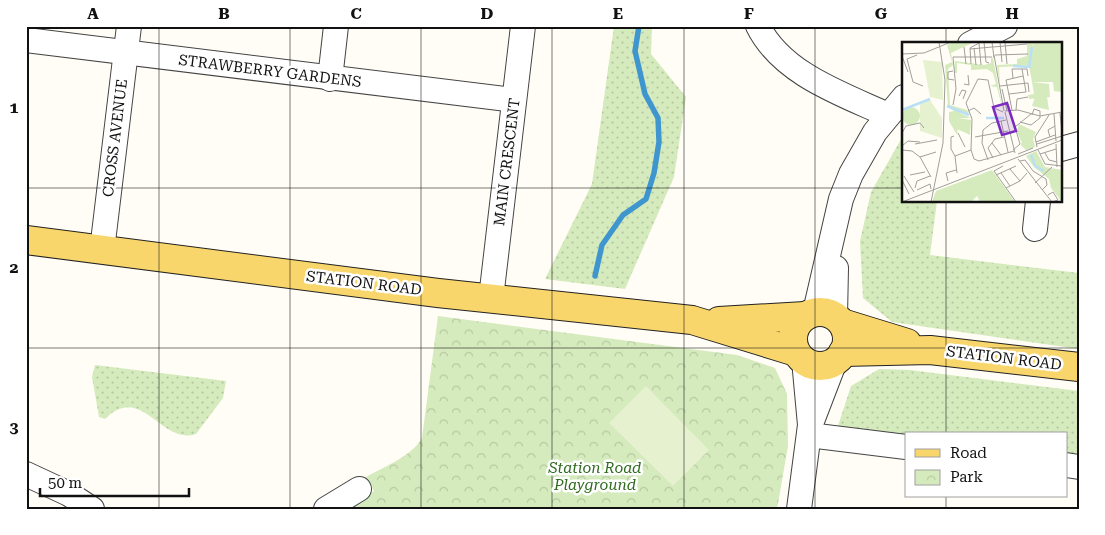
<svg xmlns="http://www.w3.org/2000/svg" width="1105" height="535" font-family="'Roboto Serif',serif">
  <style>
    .grass { fill: url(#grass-dots) }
    .park { fill: url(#park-crowns) }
    .pitch { fill: #e6f2cf }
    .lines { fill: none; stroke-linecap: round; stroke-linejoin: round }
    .stream { stroke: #3f96cf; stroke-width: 5.5 }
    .minor-casing { stroke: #444; stroke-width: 26 }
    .major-casing { stroke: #222; stroke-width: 30 }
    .minor { stroke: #fff; stroke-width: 24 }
    .major { stroke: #f9d66b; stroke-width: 28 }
    .grid { fill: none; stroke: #111; stroke-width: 1; stroke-opacity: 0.55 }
    .labels { text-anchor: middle; stroke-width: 5; stroke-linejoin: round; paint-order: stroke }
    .street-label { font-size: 15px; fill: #111; stroke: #fff }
    .park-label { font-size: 15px; font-style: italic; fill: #2f6b1f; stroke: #fff }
    .inset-river { fill: none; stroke: #b9e0f7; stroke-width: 2.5 }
    .inset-road { fill: none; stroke: #a09f9a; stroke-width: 1 }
    .view { fill: #7b2cbf; fill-opacity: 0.15; stroke: #7b2cbf; stroke-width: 2.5 }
    .inset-edge { fill: none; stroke: #111; stroke-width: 2.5 }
    .neatline { fill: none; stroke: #111; stroke-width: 2 }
    .grid-label { font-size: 16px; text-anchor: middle; font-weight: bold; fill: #111 }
  </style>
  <defs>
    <pattern id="grass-dots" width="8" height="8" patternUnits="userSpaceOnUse" patternTransform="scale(1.25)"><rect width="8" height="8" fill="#d5ebbd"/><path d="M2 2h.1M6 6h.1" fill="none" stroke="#b6c8a1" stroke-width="1.8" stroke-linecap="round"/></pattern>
    <pattern id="park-crowns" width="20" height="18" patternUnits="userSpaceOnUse" patternTransform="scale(1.25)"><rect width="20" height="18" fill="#d5ebbd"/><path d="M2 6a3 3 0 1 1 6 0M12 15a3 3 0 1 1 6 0" fill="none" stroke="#b6c8a1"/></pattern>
  </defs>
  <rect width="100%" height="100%" fill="#fffdf5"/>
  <g class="grass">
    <path d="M614 26H652L651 54 686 97 674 177 625 289 545 279 592 184Z"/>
    <path d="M904 134V201H937L930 255 1079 273V349L892 322 863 298 860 241 871 192Z"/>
    <path d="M95 365 226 381 223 398 196 434C161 446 142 382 105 419L99 417 92 377Z"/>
    <path d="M879 369 910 370 1079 391V459L1066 458V434H906V437L837 429 851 386Z"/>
  </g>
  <path class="park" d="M438 316 737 355 775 368 787 394 788 446 777 509H346L374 491 366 477C385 466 411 457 422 438Z"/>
  <path class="pitch" d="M646 386 709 450 673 486 609 423Z"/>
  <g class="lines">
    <path class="stream" d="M595 276 602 245 623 215 646 199 654 173 659 142 658 118 645 94 635 51 639 26"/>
    <defs>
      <g id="minor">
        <path d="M758 26C782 74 842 94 888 115"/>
        <path d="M26 40 514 100"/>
        <path d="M970 44 1005 26"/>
        <path d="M330 79 336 26"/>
        <path d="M1061 149 1079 144"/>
        <path d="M1035 229 1038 201"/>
        <path d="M102 250 129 26"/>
        <path d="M491 298 523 26"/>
        <path d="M815 312 841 199 851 174 875 132 904 97"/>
        <path d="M835 316 836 268"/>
        <path d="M812 421 835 361"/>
        <path d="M809 435 906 447"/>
        <path d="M1066 465 1079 467"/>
        <path d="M26 474 69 494 92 509"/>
        <path d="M326 509 359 489"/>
        <path d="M799 509 810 425 804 360"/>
      </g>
      <g id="major">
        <path d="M26 240 438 293 692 320 796 352"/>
        <circle cx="820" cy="339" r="27"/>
        <path d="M719 321 805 316"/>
        <path d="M842 323 907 343"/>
        <path d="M843 352 930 350 1079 367"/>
      </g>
    </defs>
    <use href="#minor" class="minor-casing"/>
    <use href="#major" class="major-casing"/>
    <use href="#minor" class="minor"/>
    <use href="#major" class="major"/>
  </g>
  <path class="grid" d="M159 26V509M290 26V509M421 26V509M552 26V509M684 26V509M815 26V509M946 26V44M26 188H904M1061 188H1079M946 201V434M26 348H1079M946 496V509"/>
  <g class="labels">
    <g class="street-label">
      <text transform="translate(270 71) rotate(7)" y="5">STRAWBERRY GARDENS</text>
      <text transform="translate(115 138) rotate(-83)" y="5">CROSS AVENUE</text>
      <text transform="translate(507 162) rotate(-83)" y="5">MAIN CRESCENT</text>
      <text transform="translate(364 283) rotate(7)" y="5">STATION ROAD</text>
      <text transform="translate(1004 358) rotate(7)" y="5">STATION ROAD</text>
    </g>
    <g class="park-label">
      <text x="595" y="473">Station Road<tspan x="595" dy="17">Playground</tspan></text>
    </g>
  </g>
  <g transform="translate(902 42)">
    <rect width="160" height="160" fill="#fffdf5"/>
    <path d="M51 0H72L49 11 51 23 46 27 48 63 65 68 67 72 58 69V71L69 76H57L55 93 47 79V70L52 69 46 65 43 23 50 20 45 3ZM125 0H131L127 24 97 25 98 43 95 23 115 22V17L125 14ZM89 16H91L101 69 95 45 88 44 94 42 91 31 85 27 69 28V23L55 21V31H52L53 19 82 23 89 21ZM130 40 147 42 148 55 127 57 126 53 132 52ZM90 128 113 160H78L75 154 69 160H30L34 149Z" fill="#d5ebbd"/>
    <path d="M131 0H160V50L152 49 151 40H130L127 24ZM133 55H145L147 68 130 64ZM0 74a9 9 0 1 1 18 0a9 9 0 1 1-18 0ZM117 82 134 90 131 97 133 105 124 108 118 102 120 101 115 90ZM134 109 143 125 160 128V160L149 146 147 137 132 125 124 114Z" fill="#d5ebbd"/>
    <path d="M57 76 69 78 68 93 55 87Z" fill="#d5ebbd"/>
    <path d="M21 18 40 20 41 58 28 55ZM28 58 40 76V96L18 89V60Z" fill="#e6f2cf"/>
    <path class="inset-river" d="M111 24 126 25M127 26 130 5M45 64 67 73M0 68 28 57M84 76H102M129 113 133 124 142 129"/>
    <path class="inset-road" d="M82 0 84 20 87 21M90 0 92 16M98 0 100 20M103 0 105 22M77 1 79 23M62 5 64 22M91 5 125 2M72 6 74 23M68 7 90 5M0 12 22 11 49 0M15 13 5 17 11 40 21 44M92 13 102 69M93 13 126 12M0 14 6 30M69 22 68 6 79 0M51 29 46 30V37L52 38M111 36 110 27H125L126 34M62 42 67 43 66 33M98 44 126 41 127 50M100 47 105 69M107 52 124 50 120 27M57 54 60 48 64 49 61 57M51 63 54 47 51 15H90M110 68 104 38 121 34M114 68 115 57 126 55M66 69 72 66 79 72M103 69 116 68 138 74 160 70M103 70 113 111M158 71 160 91M152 72 154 99M99 79 106 110M118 80 129 83 138 76V69L132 67 130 73M0 91 4 84 18 81 22 86M56 91 63 105M52 94 49 95V107L53 114M73 95 106 89M148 95 146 88 153 84M134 100 153 93M90 101 99 113M13 102 35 98M135 102 160 94M154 102 155 125M0 104 6 99 18 100M135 105 133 95 147 73M0 108 10 109 18 115 34 110M111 108 118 102 113 85 129 72M136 108 143 122 160 124M143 111 147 118 155 120M116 112 131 106M138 112 154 107M18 115 29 135M91 116 86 106 93 97 102 95M116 117 150 160M86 118 80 101 81 88 90 81 104 78M77 119 72 117 69 108 70 77 64 61 76 37 86 38 92 66 101 70M77 119 112 109M118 119 123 118 131 129 144 137 145 143 140 148M101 124 92 129 114 160M108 127 118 139M55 131 53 114 69 108M99 131 108 144M8 133 23 130M94 133 114 124M2 134 12 150M0 138 7 152M46 139 44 131 54 128M133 141 150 125M13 146 15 139 28 134M104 146 118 139 125 131M15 148 28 142 29 147M146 153 151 150 156 158 150 160M0 160 160 98M29 160 41 101 43 38 37 0"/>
    <path class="view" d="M105 61 114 89 100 93 91 65Z"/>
    <rect width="160" height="160" class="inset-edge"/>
  </g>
  <rect width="1105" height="535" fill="none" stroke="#ffffff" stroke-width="55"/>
  <rect x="905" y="432" width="162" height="65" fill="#ffffff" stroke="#a0a0a0"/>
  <rect x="915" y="449" width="25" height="8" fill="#f9d66b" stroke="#a0a0a0"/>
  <text x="950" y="458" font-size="15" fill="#111111">Road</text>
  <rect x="915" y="470" width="25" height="15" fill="url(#park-crowns)" stroke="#a0a0a0"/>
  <text x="950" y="482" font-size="15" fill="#111111">Park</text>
  <path d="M40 488v8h149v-8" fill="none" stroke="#111111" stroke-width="2.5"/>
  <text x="48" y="488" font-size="15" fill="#111111" stroke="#ffffff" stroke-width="4" paint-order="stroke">50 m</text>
  <rect x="28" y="28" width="1050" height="480" class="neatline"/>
  <g class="grid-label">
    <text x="93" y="19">A</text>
    <text x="224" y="19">B</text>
    <text x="356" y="19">C</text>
    <text x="487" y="19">D</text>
    <text x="618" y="19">E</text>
    <text x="749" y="19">F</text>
    <text x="881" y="19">G</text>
    <text x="1012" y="19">H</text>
    <text x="14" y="113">1</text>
    <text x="14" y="273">2</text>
    <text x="14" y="433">3</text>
  </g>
</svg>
